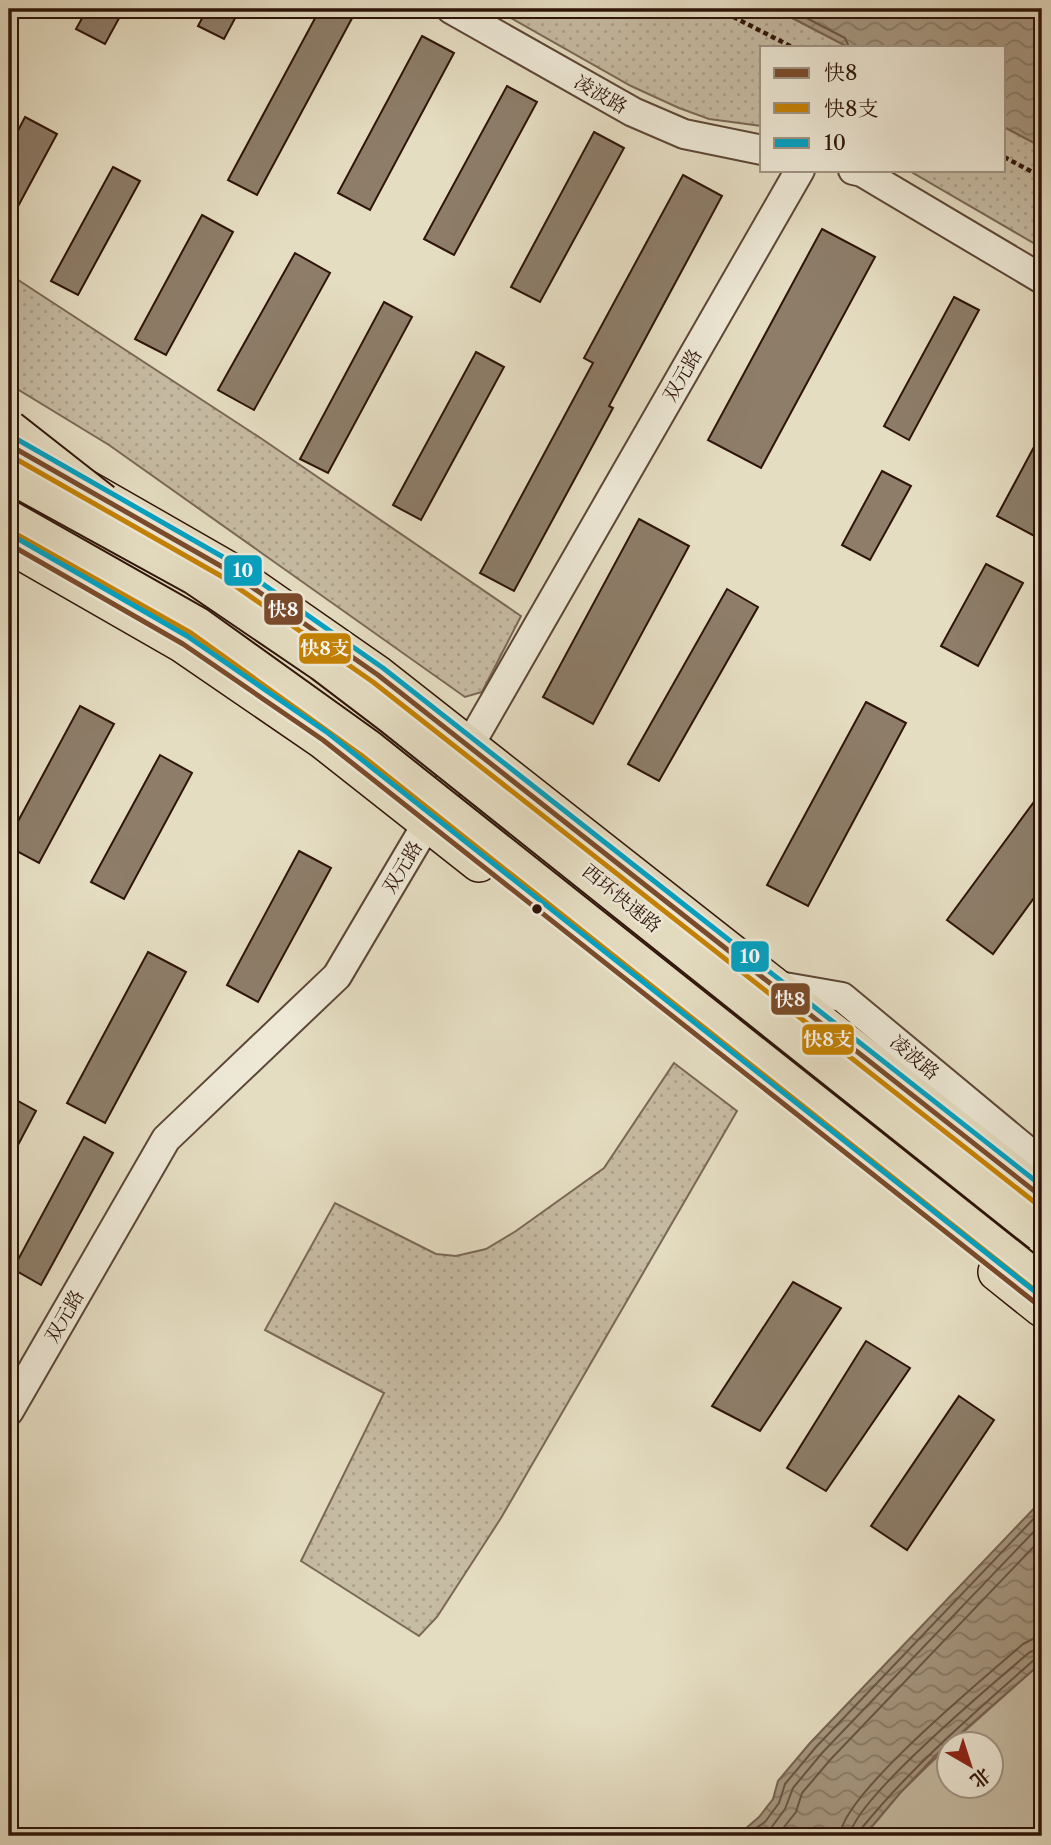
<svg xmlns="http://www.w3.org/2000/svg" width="1051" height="1845" font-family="'Libre Caslon Text','Noto Serif SC',serif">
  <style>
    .grass { fill: url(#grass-dots); stroke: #7a6856; stroke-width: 2 }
    .garden { fill: #c6bba3; stroke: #7a6856; stroke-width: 2 }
    .water { fill: url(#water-waves); stroke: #776452; stroke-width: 2 }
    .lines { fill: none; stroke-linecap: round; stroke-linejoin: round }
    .shore { stroke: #6a5646; stroke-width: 2 }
    .building { fill: #8d7d69; stroke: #2e1409; stroke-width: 2 }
    .tertiary-casing { stroke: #5c4637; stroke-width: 32 }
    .primary-casing { stroke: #2e1409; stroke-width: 40 }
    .path { stroke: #2e1409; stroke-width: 4.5; stroke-dasharray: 5 3.5; stroke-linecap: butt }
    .tertiary { stroke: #eee9d7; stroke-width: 28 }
    .primary { stroke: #e5ddc2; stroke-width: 37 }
    .trunk-bridge-casing { stroke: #2e1409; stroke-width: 42; stroke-linecap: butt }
    .trunk-bridge { stroke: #e5ddc2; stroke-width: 38 }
    .bus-1-casing { stroke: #eee9d7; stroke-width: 10 }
    .bus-2-casing { stroke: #eee9d7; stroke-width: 10 }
    .bus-3-casing { stroke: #eee9d7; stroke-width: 10 }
    .bus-1 { stroke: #7a4b2a; stroke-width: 5 }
    .bus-2 { stroke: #c58202; stroke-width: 5 }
    .bus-3 { stroke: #02a2c4; stroke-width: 5 }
    .bus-dot { fill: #2e1409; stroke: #eee9d7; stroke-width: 2.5 }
    .labels { text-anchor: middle; stroke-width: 5; stroke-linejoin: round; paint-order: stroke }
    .street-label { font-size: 19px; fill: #2e1409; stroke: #eee9d7 }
    .line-badge { stroke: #eee9d7; stroke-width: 2.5 }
    .badge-label { font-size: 19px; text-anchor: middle; font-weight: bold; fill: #fff }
  </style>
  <defs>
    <pattern id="grass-dots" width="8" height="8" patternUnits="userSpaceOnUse" patternTransform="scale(1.75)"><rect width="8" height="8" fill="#c6bba3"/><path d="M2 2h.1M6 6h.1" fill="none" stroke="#aaa08b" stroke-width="1.8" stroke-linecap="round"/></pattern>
    <pattern id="water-waves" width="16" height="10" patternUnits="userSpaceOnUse" patternTransform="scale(1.75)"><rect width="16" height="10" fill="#a79983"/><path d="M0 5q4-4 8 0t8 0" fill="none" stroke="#887c69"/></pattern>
  </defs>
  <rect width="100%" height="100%" fill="#e5ddc2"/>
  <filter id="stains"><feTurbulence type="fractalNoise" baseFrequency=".00286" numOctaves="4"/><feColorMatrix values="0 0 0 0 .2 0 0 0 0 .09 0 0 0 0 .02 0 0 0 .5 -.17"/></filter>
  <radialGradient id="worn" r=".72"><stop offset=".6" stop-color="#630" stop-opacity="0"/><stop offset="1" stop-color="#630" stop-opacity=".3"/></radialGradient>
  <g class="grass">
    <path d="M495 9H775L848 47H762V126L709 119 679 108 631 86Z"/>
    <path d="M1004 127 1042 147V248L908 170H1004Z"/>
    <path d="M9 274 262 439 521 616 482 692 465 697 109 445 9 384Z"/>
    <path d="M674 1063 737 1111 501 1518 437 1617 419 1636 301 1561 384 1393 265 1330 335 1203 436 1254 456 1256 486 1249 516 1231 604 1168Z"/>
  </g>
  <path class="garden" d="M1042 1662V1836H864L900 1793 950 1744V1786H992V1744H950Z"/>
  <g class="water">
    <path d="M775 9H1042V147L1004 127V47H848Z"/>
    <path d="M1042 1500V1662L936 1755 900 1793 864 1836H727L731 1831 745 1829 759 1817 773 1799 778 1781 810 1743Z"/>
  </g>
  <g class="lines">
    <g class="shore">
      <path d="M789 9 845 38 849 47"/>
      <path d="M744 1836 765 1822 779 1803 785 1784 816 1747 1042 1510"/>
      <path d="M761 1836 771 1828 785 1809 793 1788 822 1753 1042 1523"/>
      <path d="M777 1836 796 1812 802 1793 830 1760 1042 1538"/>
      <path d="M840 1836C841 1795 988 1675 1023 1644L1033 1639 1042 1638"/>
      <path d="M850 1836C852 1801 997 1680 1030 1652L1042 1648"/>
      <path d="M859 1836 861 1829C913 1765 973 1714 1035 1659L1042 1657"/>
    </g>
  </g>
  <g class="building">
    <path d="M87 9H124L105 44 76 29Z"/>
    <path d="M207 9H240L224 39 198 26Z"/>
    <path d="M320 9H357L257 195 228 180Z"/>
    <path d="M422 36 454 53 370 210 338 193Z"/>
    <path d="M507 86 537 102 454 255 424 239Z"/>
    <path d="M25 117 57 134 9 223V148Z"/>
    <path d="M594 132 624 148 540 302 511 287Z"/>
    <path d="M113 167 140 181 78 295 51 281Z"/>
    <path d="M683 175 722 196 609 406 613 408 514 591 480 573 593 363 584 358Z"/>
    <path d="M202 215 233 232 166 355 135 339Z"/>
    <path d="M822 229 875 257 761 468 708 440Z"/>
    <path d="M295 253 330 273 254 410 218 390Z"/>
    <path d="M954 297 979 310 909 440 884 426Z"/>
    <path d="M384 302 412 317 328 473 300 459Z"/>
    <path d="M476 352 504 367 421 520 393 505Z"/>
    <path d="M1042 432V540L997 516Z"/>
    <path d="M882 471 911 486 870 560 842 545Z"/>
    <path d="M639 519 689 546 593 724 543 697Z"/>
    <path d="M986 564 1023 583 978 666 941 646Z"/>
    <path d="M727 589 758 607 659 781 628 764Z"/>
    <path d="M866 702 906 723 808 906 767 885Z"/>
    <path d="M80 706 114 724 39 863 9 847V838Z"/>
    <path d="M160 755 192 773 124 899 91 882Z"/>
    <path d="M1042 791V887L993 954 947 920Z"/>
    <path d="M299 851 331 868 258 1002 227 985Z"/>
    <path d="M148 952 186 972 105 1123 67 1103Z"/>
    <path d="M9 1096 36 1111 9 1162Z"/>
    <path d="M84 1137 113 1153 41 1285 13 1269Z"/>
    <path d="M793 1282 841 1308 760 1431 712 1406Z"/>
    <path d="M866 1341 910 1368 826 1491 787 1468Z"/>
    <path d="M959 1396 994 1420 907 1550 871 1526Z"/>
  </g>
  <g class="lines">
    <defs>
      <g id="tertiary">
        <path d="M451 9 633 112 684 134 762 150"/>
        <path d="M853 170 862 172 1042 279"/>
        <path d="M773 985 842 997 1042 1163"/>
        <path d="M9 1411 166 1139 337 976 428 822 469 746 800 170"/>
      </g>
      <g id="primary">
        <path d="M76 483 226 569 378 675 1042 1197"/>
        <path d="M9 544 183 644 323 740 479 863"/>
        <path d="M997 1272 1042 1308"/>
      </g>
    </defs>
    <use href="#tertiary" class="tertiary-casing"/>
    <use href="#primary" class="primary-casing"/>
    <g class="path">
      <path d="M718 9 792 47"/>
      <path d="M1004 157 1042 177"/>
    </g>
    <use href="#tertiary" class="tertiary"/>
    <use href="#primary" class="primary"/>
    <defs>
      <g id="trunk-bridge">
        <path d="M9 430 102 503"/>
        <path d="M9 473 195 575 323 662 394 716 1042 1233"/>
        <path d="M9 520 196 626 366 748 1042 1285"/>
      </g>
    </defs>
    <use href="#trunk-bridge" class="trunk-bridge-casing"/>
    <use href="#trunk-bridge" class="trunk-bridge"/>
    <defs>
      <g id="bus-1">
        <path d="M9 445 226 569 378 675 1042 1197"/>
        <path d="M9 544 183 644 323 740 1042 1308"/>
      </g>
      <g id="bus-2">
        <path d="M9 455 221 576 373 682 1037 1204"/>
        <path d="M9 530 191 633 361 755 1037 1292"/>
      </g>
      <g id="bus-3">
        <path d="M13 437 230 561 383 668 1042 1186"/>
        <path d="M13 536 187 636 328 733 1042 1297"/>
      </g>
    </defs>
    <use href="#bus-1" class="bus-1-casing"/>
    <use href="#bus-2" class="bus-2-casing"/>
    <use href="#bus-3" class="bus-3-casing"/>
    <use href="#bus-1" class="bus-1"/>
    <use href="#bus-2" class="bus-2"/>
    <use href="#bus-3" class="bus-3"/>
  </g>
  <circle class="bus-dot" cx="537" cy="909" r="6"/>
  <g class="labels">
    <g class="street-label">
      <text transform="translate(601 94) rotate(30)" y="7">凌波路</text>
      <text transform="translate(682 375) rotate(-60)" y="7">双元路</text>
      <text transform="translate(402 867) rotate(-59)" y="7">双元路</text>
      <text transform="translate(622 898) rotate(39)" y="7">西环快速路</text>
      <text transform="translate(915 1057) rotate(40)" y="7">凌波路</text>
      <text transform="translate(64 1316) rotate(-60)" y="7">双元路</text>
    </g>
  </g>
  <g class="line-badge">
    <rect x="223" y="554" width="40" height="33" rx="7" fill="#02a2c4"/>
    <rect x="263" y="592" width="41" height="34" rx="7" fill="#7a4b2a"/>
    <rect x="298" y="632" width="54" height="33" rx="7" fill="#c58202"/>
    <rect x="730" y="940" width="40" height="33" rx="7" fill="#02a2c4"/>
    <rect x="770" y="982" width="41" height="34" rx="7" fill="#7a4b2a"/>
    <rect x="801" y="1023" width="54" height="33" rx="7" fill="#c58202"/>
  </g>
  <g class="badge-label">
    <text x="243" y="577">10</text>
    <text x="283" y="616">快8</text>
    <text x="325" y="655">快8支</text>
    <text x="750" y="963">10</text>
    <text x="790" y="1006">快8</text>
    <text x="828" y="1046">快8支</text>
  </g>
  <rect width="1051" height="1845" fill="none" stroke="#e5ddc2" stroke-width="35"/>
  <rect x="10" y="10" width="1030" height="1824" fill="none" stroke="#2e1409" stroke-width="3.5"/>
  <rect x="18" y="18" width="1016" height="1810" fill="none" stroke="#2e1409" stroke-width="2"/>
  <rect x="760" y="46" width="245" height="126" fill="#eee9d7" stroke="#a19485" stroke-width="2"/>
  <rect x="774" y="68" width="35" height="10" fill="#7a4b2a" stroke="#a19485" stroke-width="2"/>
  <text x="824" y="80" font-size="21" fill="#2e1409">快8</text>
  <rect x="774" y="103" width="35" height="10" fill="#c58202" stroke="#a19485" stroke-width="2"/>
  <text x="824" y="116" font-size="21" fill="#2e1409">快8支</text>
  <rect x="774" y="138" width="35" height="10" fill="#02a2c4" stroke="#a19485" stroke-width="2"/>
  <text x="824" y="150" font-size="21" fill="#2e1409">10</text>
  <g transform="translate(970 1765) rotate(141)"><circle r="33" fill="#eee9d7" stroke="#a19485" stroke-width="2"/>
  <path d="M0-5L12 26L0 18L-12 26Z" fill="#8f2418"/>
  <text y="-10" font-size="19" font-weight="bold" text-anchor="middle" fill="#2e1409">北</text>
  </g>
  <rect width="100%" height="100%" filter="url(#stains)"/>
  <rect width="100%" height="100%" fill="url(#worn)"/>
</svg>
